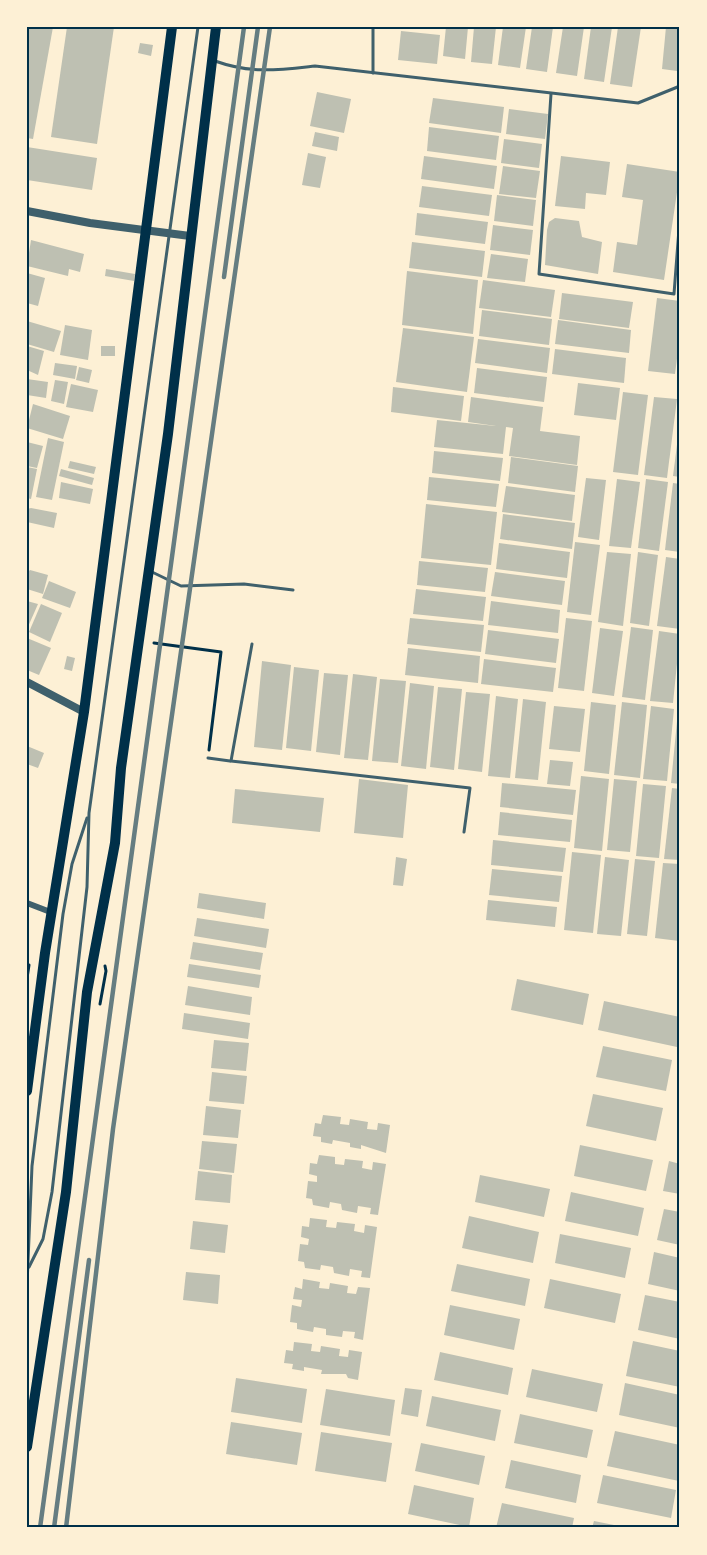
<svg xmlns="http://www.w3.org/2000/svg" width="707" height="1555" font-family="Mulish,sans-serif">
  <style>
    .building { fill: #bec0b2 }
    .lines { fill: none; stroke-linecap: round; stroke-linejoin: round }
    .path { stroke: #003049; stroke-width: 3 }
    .service { stroke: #3f606c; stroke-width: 3 }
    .minor { stroke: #3f606c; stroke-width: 6 }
    .tertiary { stroke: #3f606c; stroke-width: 8 }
    .trunk { stroke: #003049; stroke-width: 10 }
    .rail { stroke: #657d81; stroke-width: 4.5 }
    .neatline { fill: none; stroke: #003049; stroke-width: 2 }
  </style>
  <rect width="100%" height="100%" fill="#fdf0d5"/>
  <g class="building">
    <path d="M27 27H53L33 139 27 138Z"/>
    <path d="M67 27H114L97 144 51 137Z"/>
    <path d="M446 27H468L465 59 443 56Z"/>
    <path d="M474 27H496L492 64 471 62Z"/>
    <path d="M503 27H526L520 68 498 65Z"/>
    <path d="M532 27H553L547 72 526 69Z"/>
    <path d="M563 27H584L577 76 556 73Z"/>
    <path d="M591 27H612L604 82 584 79Z"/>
    <path d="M618 27H641L632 87 610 84Z"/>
    <path d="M666 27H680L677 71 662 69Z"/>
    <path d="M401 31 440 35 437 64 398 60Z"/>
    <path d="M140 43 153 45 151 56 138 53Z"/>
    <path d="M317 92 351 99 344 133 310 126Z"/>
    <path d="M433 98 504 107 501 133 429 123Z"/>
    <path d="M509 109 548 114 545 139 506 134Z"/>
    <path d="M429 127 499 136 496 160 427 151Z"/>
    <path d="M315 132 339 137 337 151 312 146Z"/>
    <path d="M504 139 542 144 539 168 501 163Z"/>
    <path d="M27 147 97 158 92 190 27 180Z"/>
    <path d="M308 153 326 157 320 188 302 185Z"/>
    <path d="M424 156 497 166 494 189 421 179Z"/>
    <path d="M561 156 610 162 606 195 586 193 585 209 555 206Z"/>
    <path d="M627 164 680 172 664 280 613 272 617 242 637 245 643 200 622 197Z"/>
    <path d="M503 166 540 171 536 198 499 194Z"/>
    <path d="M422 186 492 195 489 216 419 207Z"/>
    <path d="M497 195 536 200 533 226 494 221Z"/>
    <path d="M417 213 488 222 485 244 415 235Z"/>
    <path d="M555 218 579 221 582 237 602 242 598 274 545 265 547 230 549 222Z"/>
    <path d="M493 225 533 230 530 255 490 250Z"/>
    <path d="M31 240 84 254 80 272 69 269 68 276 27 266Z"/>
    <path d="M412 242 485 251 482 277 409 268Z"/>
    <path d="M491 254 528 259 525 282 487 278Z"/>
    <path d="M106 269 135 274 134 281 105 276Z"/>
    <path d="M407 271 478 280 473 334 402 325Z"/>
    <path d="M27 273 45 278 38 306 27 303Z"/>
    <path d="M483 280 555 290 551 317 479 308Z"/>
    <path d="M562 293 633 302 629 328 559 319Z"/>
    <path d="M657 298 680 301V335L675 374 648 371Z"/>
    <path d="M482 310 552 319 549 345 479 336Z"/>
    <path d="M558 320 631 330 629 353 555 344Z"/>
    <path d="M27 321 61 331 54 352 27 344Z"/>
    <path d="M65 325 92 330 88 360 60 355Z"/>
    <path d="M403 328 474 337 467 392 396 382Z"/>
    <path d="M478 339 550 348 547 373 475 363Z"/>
    <path d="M27 346 44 351 38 375 27 370Z"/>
    <rect x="101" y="346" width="14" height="10"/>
    <path d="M555 349 626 358 624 383 552 374Z"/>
    <path d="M55 363 77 366 75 379 53 375Z"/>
    <path d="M79 367 92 370 89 383 76 380Z"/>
    <path d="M477 368 547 377 544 402 474 393Z"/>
    <path d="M27 379 48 382 46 398 27 395Z"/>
    <path d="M55 380 68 382 64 404 51 401Z"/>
    <path d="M578 383 620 388 616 420 574 415Z"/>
    <path d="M71 384 98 390 93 412 66 407Z"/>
    <path d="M393 387 464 396 461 421 391 412Z"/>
    <path d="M623 392 648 395 638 475 613 472Z"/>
    <path d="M471 397 543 407 540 431 580 436 577 465 509 456 513 428 506 427 503 454 434 447 437 420 496 426 468 422Z"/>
    <path d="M654 397 677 399 667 478 644 475Z"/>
    <path d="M33 404 70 416 63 439 27 428Z"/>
    <path d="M679 429 680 430V477L673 476Z"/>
    <path d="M48 438 64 442 52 500 36 497Z"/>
    <path d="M27 442 43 446 37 468 27 466Z"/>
    <path d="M434 451 503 458 500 481 432 473Z"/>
    <path d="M511 457 578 466 575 492 508 483Z"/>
    <path d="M70 461 96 467 94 474 68 468Z"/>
    <path d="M27 467 37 469 31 499 27 498Z"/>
    <path d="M61 469 94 478 92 485 59 476Z"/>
    <path d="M429 477 499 484 496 507 427 500Z"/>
    <path d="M586 478 606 480 599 540 578 537Z"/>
    <path d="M617 479 640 482 631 548 609 546Z"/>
    <path d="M646 479 668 482 659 551 638 548Z"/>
    <path d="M61 482 93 489 90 504 59 498Z"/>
    <path d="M673 483 680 484V552L665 550Z"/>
    <path d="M506 486 575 495 572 521 502 512Z"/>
    <path d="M426 504 497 512 491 565 421 558Z"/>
    <path d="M31 508 57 513 54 528 27 522V509Z"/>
    <path d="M503 514 575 523 572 549 500 539Z"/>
    <path d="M575 542 600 545 591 615 567 612Z"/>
    <path d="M499 543 570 552 567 578 496 569Z"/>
    <path d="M607 552 631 554 623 626 598 622Z"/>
    <path d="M638 552 658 555 649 626 630 623Z"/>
    <path d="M666 557 680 559V629L657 626Z"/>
    <path d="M419 561 488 568 485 592 417 585Z"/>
    <path d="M30 570 48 575 43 594 27 589V573Z"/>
    <path d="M495 572 565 581 562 605 491 596Z"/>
    <path d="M49 581 76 592 70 608 42 598Z"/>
    <path d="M416 589 486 597 483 621 413 614Z"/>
    <path d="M27 601 38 604 27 629Z"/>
    <path d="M491 601 560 610 558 633 488 625Z"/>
    <path d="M41 604 62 613 50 642 29 632Z"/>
    <path d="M410 618 484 625 481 652 407 644Z"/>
    <path d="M566 618 592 621 584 691 558 688Z"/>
    <path d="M631 627 653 630 645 700 622 697Z"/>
    <path d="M600 628 623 631 614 696 592 693Z"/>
    <path d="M488 630 559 639 556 663 485 654Z"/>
    <path d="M659 631 680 634 673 703 650 701Z"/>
    <path d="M27 638 51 648 39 675 27 670Z"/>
    <path d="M408 648 480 656 478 683 405 675Z"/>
    <path d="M67 656 75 658 72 671 64 669Z"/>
    <path d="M484 659 556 668 553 692 481 684Z"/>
    <path d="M262 661 291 665 282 750 254 747Z"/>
    <path d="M294 667 319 670 311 751 286 748Z"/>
    <path d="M324 673 348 675 340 755 316 752Z"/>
    <path d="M353 674 377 677 368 760 344 758Z"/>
    <path d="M380 679 406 681 398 763 372 761Z"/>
    <path d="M410 683 434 686 426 769 401 766Z"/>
    <path d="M438 687 462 689 454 770 430 767Z"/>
    <path d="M466 692 490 694 482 772 458 769Z"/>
    <path d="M496 696 518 699 510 778 488 776Z"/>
    <path d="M523 699 546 702 538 780 515 778Z"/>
    <path d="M591 702 616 705 609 774 584 771Z"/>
    <path d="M622 702 647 705 640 778 614 775Z"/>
    <path d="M554 706 585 709 580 752 549 749Z"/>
    <path d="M651 706 674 709 667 781 643 779Z"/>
    <path d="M678 711 680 712V784L671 783Z"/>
    <path d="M27 746 44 753 38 768 27 764Z"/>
    <path d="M550 760 573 762 570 786 547 784Z"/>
    <path d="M581 776 609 779 602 851 574 848Z"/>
    <path d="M359 779 408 785 403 838 354 833Z"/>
    <path d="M614 779 637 781 630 852 607 850Z"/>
    <path d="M502 783 576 790 573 815 500 807Z"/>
    <path d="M643 784 666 786 659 858 636 856Z"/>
    <path d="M672 788 680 789V860L664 859Z"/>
    <path d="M235 789 324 798 320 832 232 823Z"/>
    <path d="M500 812 572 820 570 842 498 835Z"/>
    <path d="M493 840 566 848 563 872 491 865Z"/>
    <path d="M572 852 601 855 593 933 564 930Z"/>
    <path d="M396 857 407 859 403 886 393 885Z"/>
    <path d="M605 857 629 860 621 936 597 934Z"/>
    <path d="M635 859 655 861 647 936 627 934Z"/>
    <path d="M663 863 680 864 679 941 655 938Z"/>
    <path d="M492 869 562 876 559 902 489 895Z"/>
    <path d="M199 893 266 903 264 919 197 908Z"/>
    <path d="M488 900 557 907 555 927 486 920Z"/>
    <path d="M197 918 269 929 266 948 194 936Z"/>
    <path d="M193 942 263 953 260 970 190 959Z"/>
    <path d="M189 964 261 975 259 988 187 977Z"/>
    <path d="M517 979 589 994 583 1025 511 1010Z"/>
    <path d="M188 986 252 997 250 1015 185 1005Z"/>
    <path d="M604 1001 680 1017 677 1047 598 1030Z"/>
    <path d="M184 1013 250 1023 248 1039 182 1029Z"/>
    <path d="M214 1040 249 1043 246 1071 211 1068Z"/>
    <path d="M603 1046 672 1060 666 1091 596 1077Z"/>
    <path d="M212 1072 247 1076 244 1104 209 1101Z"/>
    <path d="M593 1094 663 1108 656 1141 586 1126Z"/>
    <path d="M206 1106 241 1110 238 1138 203 1135Z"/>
    <path d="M323 1115 341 1117 340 1124 349 1125 350 1119 368 1122 367 1129 377 1130 378 1123 390 1125 386 1153 361 1145V1149L350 1147V1143L333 1140 332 1144 321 1142V1137L313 1136 315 1123 321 1124Z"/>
    <path d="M202 1141 237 1144 234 1173 199 1169Z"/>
    <path d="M580 1145 653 1160 646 1191 574 1176Z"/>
    <path d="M319 1155 335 1157V1164L344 1165 345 1159 363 1161 362 1168 372 1170 373 1162 386 1164 378 1215 370 1214 371 1208 358 1206 357 1213 342 1210 341 1204 330 1202 329 1208 313 1205 312 1199 306 1198 308 1181 317 1182V1176L309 1174 310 1163 317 1164Z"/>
    <path d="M669 1161 680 1164V1194L663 1191Z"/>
    <path d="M198 1171 232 1175 230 1203 195 1200Z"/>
    <path d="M480 1175 550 1189 544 1217 475 1202Z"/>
    <path d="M571 1192 644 1208 638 1236 565 1221Z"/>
    <path d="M664 1209 680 1212V1245L657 1240Z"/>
    <path d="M469 1216 539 1232 533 1263 462 1248Z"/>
    <path d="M310 1218 327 1220 326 1227 336 1228 337 1222 355 1224 354 1231 364 1233 365 1225 377 1227 370 1278 361 1277 362 1271 350 1269 349 1276 334 1273 333 1267 321 1265 320 1270 305 1268 304 1262 298 1261 300 1244 308 1245 309 1239 301 1237 302 1226 309 1227Z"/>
    <path d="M193 1221 228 1225 225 1253 190 1249Z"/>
    <path d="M560 1234 631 1248 625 1278 555 1263Z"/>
    <path d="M654 1252 680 1258V1291L648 1284Z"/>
    <path d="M457 1264 530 1279 525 1306 451 1291Z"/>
    <path d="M186 1272 220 1275 218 1304 183 1300Z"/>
    <path d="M303 1279 320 1282 319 1288 329 1289 330 1283 348 1286 347 1293 356 1294 358 1287 370 1288 363 1340 354 1338 355 1332 343 1331 342 1337 326 1335V1329L314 1327 313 1332 297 1329V1323L290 1322 292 1305 301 1307 302 1300 293 1299 295 1287 302 1289Z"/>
    <path d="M550 1279 621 1294 615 1323 544 1308Z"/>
    <path d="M645 1295 680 1302V1339L638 1330Z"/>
    <path d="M450 1305 520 1319 514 1350 444 1335Z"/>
    <path d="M633 1341 680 1351V1387L626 1376Z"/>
    <path d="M294 1342 312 1344 311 1351 320 1352 321 1346 340 1349 339 1356 348 1357 349 1350 362 1352 358 1380 348 1378 346 1374H321L322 1370 304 1367V1371L292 1369 293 1364 284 1363 286 1350 293 1351Z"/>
    <path d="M440 1352 513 1368 508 1395 434 1380Z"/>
    <path d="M532 1369 603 1384 597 1412 526 1397Z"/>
    <path d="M236 1378 307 1389 302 1423 231 1412Z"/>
    <path d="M625 1383 680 1395V1428L619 1415Z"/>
    <path d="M405 1388 422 1390 418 1417 401 1414Z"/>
    <path d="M326 1389 395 1400 390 1436 320 1425Z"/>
    <path d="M432 1396 501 1410 495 1441 426 1426Z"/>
    <path d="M520 1414 593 1430 587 1458 514 1443Z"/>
    <path d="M231 1422 302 1433 297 1465 226 1454Z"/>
    <path d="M615 1431 680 1445 679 1481 607 1466Z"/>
    <path d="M321 1432 392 1443 386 1482 315 1471Z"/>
    <path d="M421 1443 485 1456 479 1485 415 1471Z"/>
    <path d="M511 1460 581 1475 576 1503 505 1488Z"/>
    <path d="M603 1475 676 1490 671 1518 597 1503Z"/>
    <path d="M414 1485 474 1498 469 1527 408 1514Z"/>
    <path d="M502 1503 574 1518 572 1528H496Z"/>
    <path d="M594 1521 624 1527V1528H592Z"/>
  </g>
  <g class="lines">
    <g class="path">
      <path d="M154 643 221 652 209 750"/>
      <path d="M27 978 29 965"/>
      <path d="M100 1004 106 971 105 966"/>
    </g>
    <g class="service">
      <path d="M373 27V73"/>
      <path d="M215 61C251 74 278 70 315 66L638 103 680 86"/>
      <path d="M551 94 539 274 674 294 680 216"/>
      <path d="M152 572 181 586 244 584 293 590"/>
      <path d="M252 644 231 761 470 788 464 832"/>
      <path d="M208 758 230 761"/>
      <path d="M29 1267 43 1239 52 1192 87 887 89 813 198 27"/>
      <path d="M27 1285 32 1166 63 914 72 864 87 818"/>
    </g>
    <path class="minor" d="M27 903 53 913"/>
    <g class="tertiary">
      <path d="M27 211 90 223 190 236"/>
      <path d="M27 682 84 712"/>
    </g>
    <g class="trunk">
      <path d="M27 1091 45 953 84 712 172 27"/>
      <path d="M27 1447 66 1192 87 992 115 843 121 768 168 434 216 27"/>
    </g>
    <g class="rail">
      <path d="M224 277 258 27"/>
      <path d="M40 1528 244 27"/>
      <path d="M54 1528 89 1260"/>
      <path d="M66 1528 113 1129 270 27"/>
    </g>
  </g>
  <rect width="707" height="1555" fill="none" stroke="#fdf0d5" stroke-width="57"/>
  <rect x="28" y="28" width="650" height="1498" class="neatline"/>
</svg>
